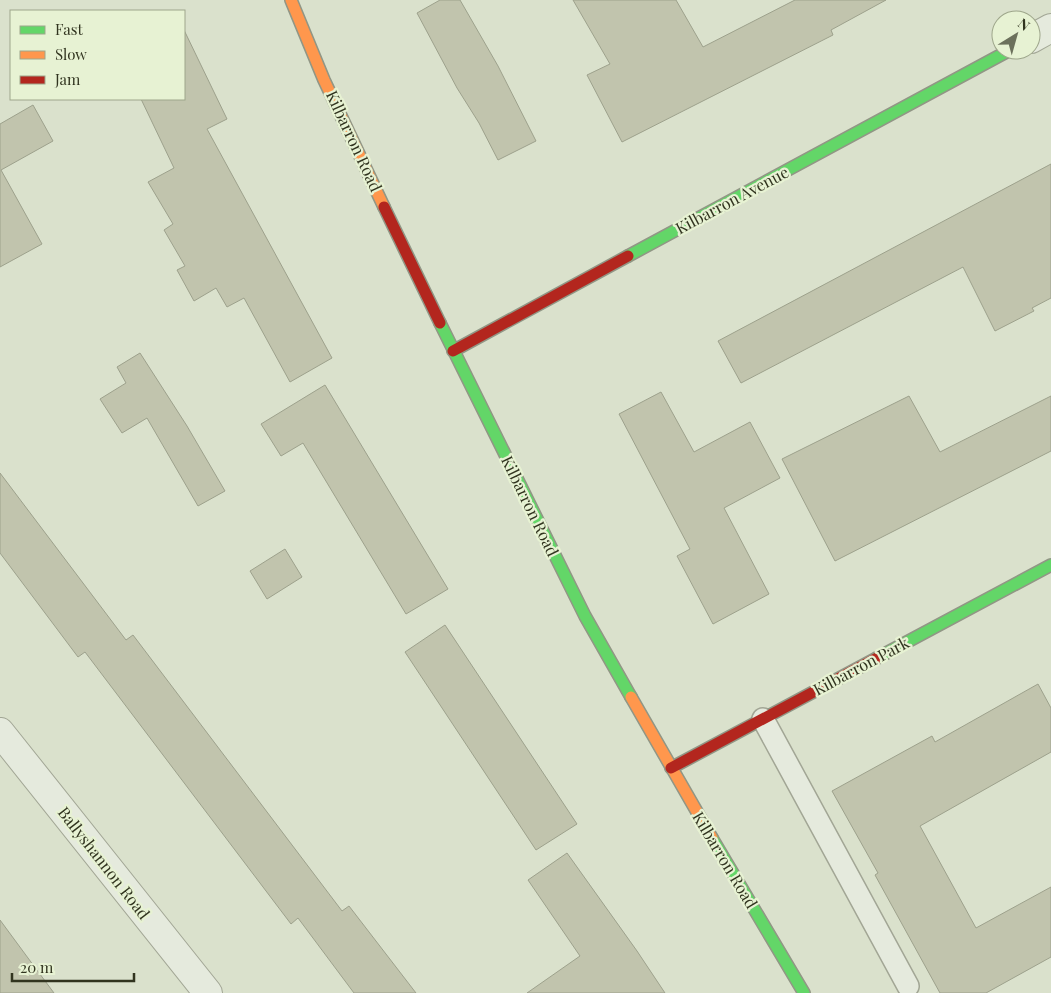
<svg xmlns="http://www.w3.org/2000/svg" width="1051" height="993" font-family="'Playfair Display',serif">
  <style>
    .building { fill: #c1c4ad; stroke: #9da18c }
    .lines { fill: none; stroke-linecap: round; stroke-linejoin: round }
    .lane-casing { stroke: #a2a695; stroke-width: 24 }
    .street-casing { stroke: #a2a695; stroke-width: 30 }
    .fast-casing { stroke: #919685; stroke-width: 14 }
    .slow-casing { stroke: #919685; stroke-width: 14 }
    .jam-casing { stroke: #919685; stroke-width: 14 }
    .lane { stroke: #e5eadd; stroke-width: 21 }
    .street { stroke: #e5eadd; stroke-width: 28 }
    .fast { stroke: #63d668; stroke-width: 11 }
    .slow { stroke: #ff974d; stroke-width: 11 }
    .jam { stroke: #b3261e; stroke-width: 11 }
    .labels { text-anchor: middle; stroke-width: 4.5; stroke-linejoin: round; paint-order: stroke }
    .street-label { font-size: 16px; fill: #31341f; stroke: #e7f2d3 }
  </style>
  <rect width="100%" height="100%" fill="#dae1cc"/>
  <g class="building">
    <path d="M440 0H460L498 66 536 141 498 160 479 123 457 88 417 13Z"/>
    <path d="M573 0H676L703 47 795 0H886L831 30 833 35 622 142 587 75 610 64Z"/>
    <path d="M184 30 227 119 207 129 332 358 290 382 244 298 227 307 216 288 194 301 177 270 185 266 164 230 173 224 148 182 174 168 141 99H184Z"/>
    <path d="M33 105 53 141 1 170 42 244 0 267V124Z"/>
    <path d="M1051 164V298L1032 308 1034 311 995 331 963 267 741 383 718 341Z"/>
    <path d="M140 353 187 426 225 491 198 506 147 418 122 433 100 399 126 383 117 367Z"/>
    <path d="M325 385 448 589 406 614 303 443 281 456 261 424Z"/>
    <path d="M661 392 694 452 750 422 780 478 724 508 769 594 713 624 677 556 690 549 619 414Z"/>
    <path d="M909 396 940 452 1051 396V451L835 561 782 459Z"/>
    <path d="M0 473 126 640 133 635 342 911 349 906 416 993H354L298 918 291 924 85 652 78 657 0 553Z"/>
    <path d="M285 549 302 577 267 599 250 571Z"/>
    <path d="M445 625 577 824 536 850 405 652Z"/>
    <path d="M1038 684 1051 708V752L920 826 976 928 1051 887V957L986 993H940L875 875 878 873 832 791 932 736 935 742Z"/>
    <path d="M567 853 637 951 665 993H527L580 956 528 880Z"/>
    <path d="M0 920 28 958 54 993H0Z"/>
  </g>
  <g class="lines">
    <defs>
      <path id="lane" d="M763 719 908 986"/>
      <g id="street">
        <path d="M1031 39 1051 28"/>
        <path d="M0 732 208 993"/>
      </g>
      <g id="fast">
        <path d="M628 256 1010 50"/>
        <path d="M440 323 585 616 631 697"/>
        <path d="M877 658 1051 565"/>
        <path d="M712 838 804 993"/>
      </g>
      <g id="slow">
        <path d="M291 0 324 80 384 207"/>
        <path d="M631 697 712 838"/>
      </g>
      <g id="jam">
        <path d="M384 207 440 323"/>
        <path d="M453 351 628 256"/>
        <path d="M671 768 877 658"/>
      </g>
    </defs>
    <use href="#lane" class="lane-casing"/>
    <use href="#street" class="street-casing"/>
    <use href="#fast" class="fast-casing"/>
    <use href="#slow" class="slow-casing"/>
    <use href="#jam" class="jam-casing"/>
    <use href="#lane" class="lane"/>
    <use href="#street" class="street"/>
    <use href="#fast" class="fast"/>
    <use href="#slow" class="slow"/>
    <use href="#jam" class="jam"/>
  </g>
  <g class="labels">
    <g class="street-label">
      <text transform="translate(354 141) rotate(65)" y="6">Kilbarron Road</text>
      <text transform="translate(732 200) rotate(-28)" y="6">Kilbarron Avenue</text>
      <text transform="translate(530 506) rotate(64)" y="6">Kilbarron Road</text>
      <text transform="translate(861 666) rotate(-28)" y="6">Kilbarron Park</text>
      <text transform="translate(725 860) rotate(59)" y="6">Kilbarron Road</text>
      <text transform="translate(104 863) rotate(52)" y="6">Ballyshannon Road</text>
    </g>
  </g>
  <rect x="10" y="10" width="175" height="90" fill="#e7f2d3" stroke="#9ea68b"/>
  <rect x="20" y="26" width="25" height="8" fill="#63d668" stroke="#9ea68b"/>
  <text x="55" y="35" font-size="15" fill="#31341f">Fast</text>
  <rect x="20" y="51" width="25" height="8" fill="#ff974d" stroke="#9ea68b"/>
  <text x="55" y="60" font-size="15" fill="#31341f">Slow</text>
  <rect x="20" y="76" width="25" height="8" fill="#b3261e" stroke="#9ea68b"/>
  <text x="55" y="85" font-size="15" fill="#31341f">Jam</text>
  <g transform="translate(1016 35) rotate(37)"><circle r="24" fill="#e7f2d3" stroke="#9ea68b"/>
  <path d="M0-4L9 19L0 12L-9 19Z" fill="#6c715c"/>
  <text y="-8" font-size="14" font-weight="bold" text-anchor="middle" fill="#31341f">N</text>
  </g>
  <path d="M12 973v8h122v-8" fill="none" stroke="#31341f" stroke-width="2.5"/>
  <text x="20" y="973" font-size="15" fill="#31341f" stroke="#e7f2d3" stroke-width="4" paint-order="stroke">20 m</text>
</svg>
